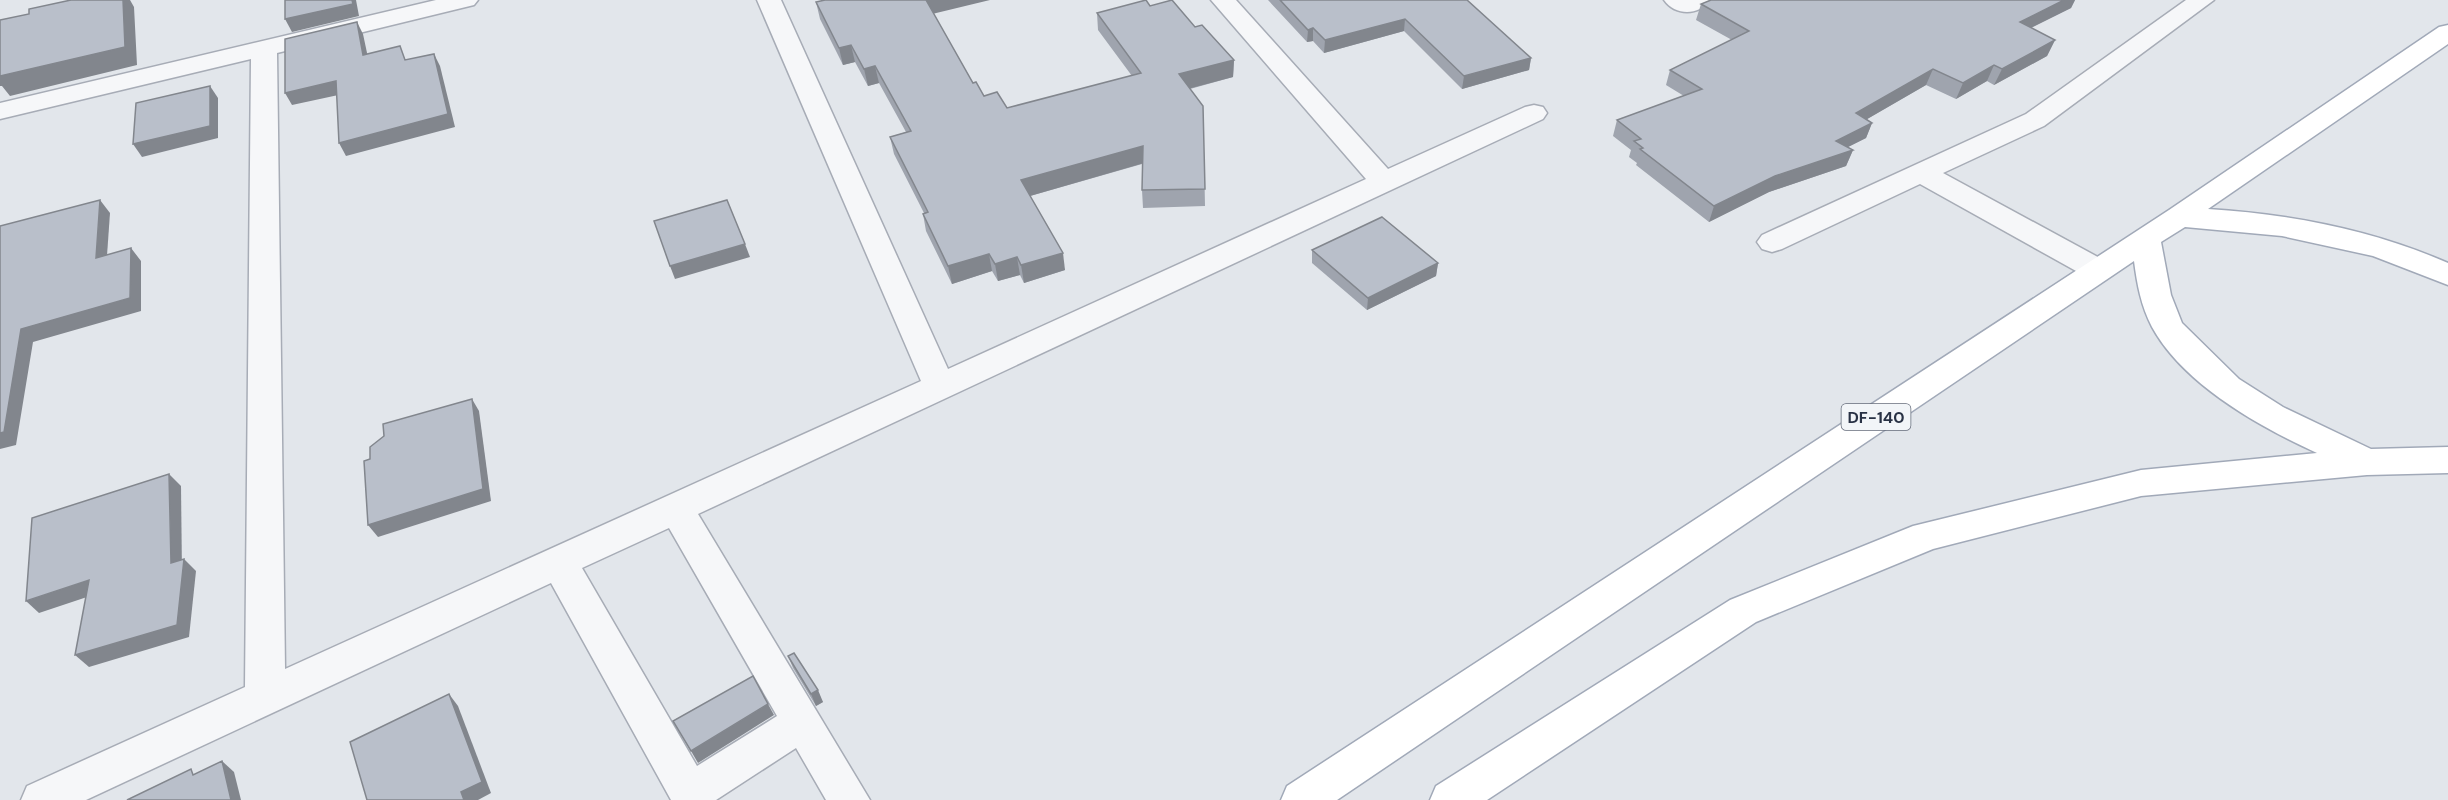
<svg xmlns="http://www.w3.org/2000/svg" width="2448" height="800" font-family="'DM Sans',sans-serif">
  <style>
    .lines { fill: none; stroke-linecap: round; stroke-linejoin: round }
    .minor-casing { stroke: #a7acb6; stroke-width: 3 }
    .major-casing { stroke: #a1a9b8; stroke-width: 3 }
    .minor { fill: #f6f7f9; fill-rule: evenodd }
    .major { fill: #fff; fill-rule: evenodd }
    .wall { fill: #9fa4ae }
    .shaded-wall { fill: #82868d }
    .building { fill: #b9bfca; stroke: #82868d; stroke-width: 1.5 }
    .labels { text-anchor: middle; stroke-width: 4.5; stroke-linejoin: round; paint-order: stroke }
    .shield { fill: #f2f5f8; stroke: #656c7b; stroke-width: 1.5 }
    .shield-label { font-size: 16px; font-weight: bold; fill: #293245 }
  </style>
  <rect width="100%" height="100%" fill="#e2e6eb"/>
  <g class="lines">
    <defs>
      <g id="minor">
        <path d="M436 0H478L474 5 277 53 285 669 921 381 757 0H781L948 369 1366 179 1211 0H1236L1388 169 1525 107 1534 105 1543 107 1547 113 1543 119 698 514 870 800H826L796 748 716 800H671L551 583 86 800H21L27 786 245 687 251 59 0 119V103ZM669 528 777 716 697 766 582 568Z"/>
        <path d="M1664 0H1710C1699 16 1675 16 1664 0Z"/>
        <path d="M2186 0H2214L2044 126 1943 173 2107 262 2111 269 2107 276 2096 279 2085 276 1920 184 1782 249 1772 252 1762 249 1757 242 1762 235 2026 114Z"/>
      </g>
      <path id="major" d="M2448 25V44L2208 209C2290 214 2373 230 2448 263V285L2373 256 2282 236 2185 227 2161 242 2171 295 2182 323 2239 379 2283 407 2371 449 2448 447V473L2367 475 2141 496 1933 549 1756 622 1487 800H1430L1436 786 1730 600 1913 526 2141 470 2317 453C2260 427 2183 384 2152 327 2141 306 2137 284 2134 261L1337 800H1281L1287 786 2169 210 2439 27Z"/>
    </defs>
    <use href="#minor" class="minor-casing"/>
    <use href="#major" class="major-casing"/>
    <use href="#minor" class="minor"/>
    <use href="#major" class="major"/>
  </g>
  <g class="wall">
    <path d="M1268 0H1467L1531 58 1529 70 1462 89 1404 31 1324 53 1313 41 1307 42Z"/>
    <path d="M1711 0H2075L2071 8 2031 28 2055 40 2047 56 1994 85 1987 81 1956 99 1926 85 1867 119 1872 123 1866 138 1848 147 1853 150 1846 166 1769 192 1709 222 1636 165 1637 163 1629 157 1631 150 1613 136 1617 120 1684 96 1666 85 1670 70 1732 40 1696 20 1701 4Z"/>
    <path d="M816 2 933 13 973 83 984 96 1007 108 1132 76 1098 30 1097 13 1150 6 1195 27 1234 60 1233 77 1190 89 1203 106 1205 206 1143 208 1142 190V164L1030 196 1065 270 1024 283 1020 275 998 281 992 271 952 284 926 231 923 214 924 213 894 154 890 137 906 132 879 83 868 86 855 62 843 65 820 19Z"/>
    <path d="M1312 250 1438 263 1436 276 1367 310 1312 263Z"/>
    <path d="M788 656 823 702 816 706 793 668Z"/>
  </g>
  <g class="shaded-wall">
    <path d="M123 0H130L134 7 137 65 10 96 2 86H0V70Z"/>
    <path d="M352 0H356L359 16 292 32 285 19Z"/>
    <path d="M925 0H990L928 15Z"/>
    <path d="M2064 0H2075L2071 8 2012 37 2020 22Z"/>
    <path d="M1405 19 1404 31 1324 53 1325 40Z"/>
    <path d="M357 22 363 34 370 67 363 55Z"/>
    <path d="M1313 28V41L1307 42 1308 30Z"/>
    <path d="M2055 40 2047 56 1994 85 2002 69Z"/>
    <path d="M851 45 855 62 843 65 839 48Z"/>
    <path d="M434 54 440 66 455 127 346 156 339 143Z"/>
    <path d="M1531 58 1529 70 1462 89 1464 76Z"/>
    <path d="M1234 60 1233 77 1180 91 1179 74Z"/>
    <path d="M1994 65 1987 81 1956 99 1963 83Z"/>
    <path d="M875 66 879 83 868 86 864 69Z"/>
    <path d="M1933 69 1926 85 1850 129 1856 113Z"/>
    <path d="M336 81 343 94 292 105 285 93Z"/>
    <path d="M210 86 218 98V138L142 157 133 144Z"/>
    <path d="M1872 123 1866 138 1830 156 1836 141Z"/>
    <path d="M1143 146 1144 163 1023 198 1021 180Z"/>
    <path d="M1853 150 1846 166 1769 192 1709 222 1714 206 1775 176Z"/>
    <path d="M100 200 110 213 106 270 96 258Z"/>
    <path d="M745 244 750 257 675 279 670 266Z"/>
    <path d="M131 248 141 261V311L33 342 16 445 0 449V433L21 329Z"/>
    <path d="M1063 253 1065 270 1024 283 1021 265Z"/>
    <path d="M989 254 992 271 952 284 948 266Z"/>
    <path d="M1017 257 1020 275 998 281 995 264Z"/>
    <path d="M1438 263 1436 276 1367 310 1368 298Z"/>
    <path d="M472 399 479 411 491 501 378 537 368 525Z"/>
    <path d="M169 474 181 486 182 575 171 563Z"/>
    <path d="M184 559 196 571 189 637 89 667 75 655Z"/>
    <path d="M89 580 102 592 39 613 26 601Z"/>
    <path d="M818 690 823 702 816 706 811 694Z"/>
    <path d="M449 694 458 706 491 793 478 800H464L461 792Z"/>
    <path d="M768 704 774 715 698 763 691 751Z"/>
    <path d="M222 761 234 772 241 800H231Z"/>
  </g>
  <g class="building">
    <path d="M71 0H123L125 47 0 76V20L29 14V9Z"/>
    <path d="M285 0H352L353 4 285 19Z"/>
    <path d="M825 0H926L973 83 976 82 984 96 997 92 1007 108 1141 73 1097 13 1146 0 1150 6 1172 0 1195 27 1202 25 1234 60 1179 74 1203 106 1205 189 1142 190 1143 146 1021 180 1063 253 1021 265 1017 257 995 264 989 254 948 266 923 214 928 212 890 137 911 131 875 66 864 69 851 45 839 48 816 2Z"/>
    <path d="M1280 0H1467L1531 58 1464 76 1405 19 1325 40 1313 28 1308 30Z"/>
    <path d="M1711 0H2064L2020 22 2055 40 2002 69 1994 65 1963 83 1933 69 1856 113 1872 123 1836 141 1853 150 1775 176 1714 206 1640 149 1643 148 1634 141 1641 139 1617 120 1702 89 1670 70 1749 31 1701 4Z"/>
    <path d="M357 22 363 55 400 46 405 60 434 54 448 114 339 143 336 81 285 93V39Z"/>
    <path d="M210 86V126L133 144 136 103Z"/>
    <path d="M100 200 96 258 131 248 130 298 21 329 4 432 0 433V226Z"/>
    <path d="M727 200 745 244 670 266 654 221Z"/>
    <path d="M1382 217 1438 263 1368 298 1312 250Z"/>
    <path d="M472 399 483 489 368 525 364 461 370 459V447L384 436 383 424Z"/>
    <path d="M169 474 171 563 184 559 177 625 75 655 89 580 26 601 32 518Z"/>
    <path d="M794 653 818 690 811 694 788 656Z"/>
    <path d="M753 676 768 704 691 751 673 721Z"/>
    <path d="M449 694 482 782 461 792 464 800H367L350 742Z"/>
    <path d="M222 761 231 800H127L191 769 193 775Z"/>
  </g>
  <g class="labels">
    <rect class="shield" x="1841.5" y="404" width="69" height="26" rx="4.5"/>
    <g class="shield-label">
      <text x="1876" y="423">DF-140</text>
    </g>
  </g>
</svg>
